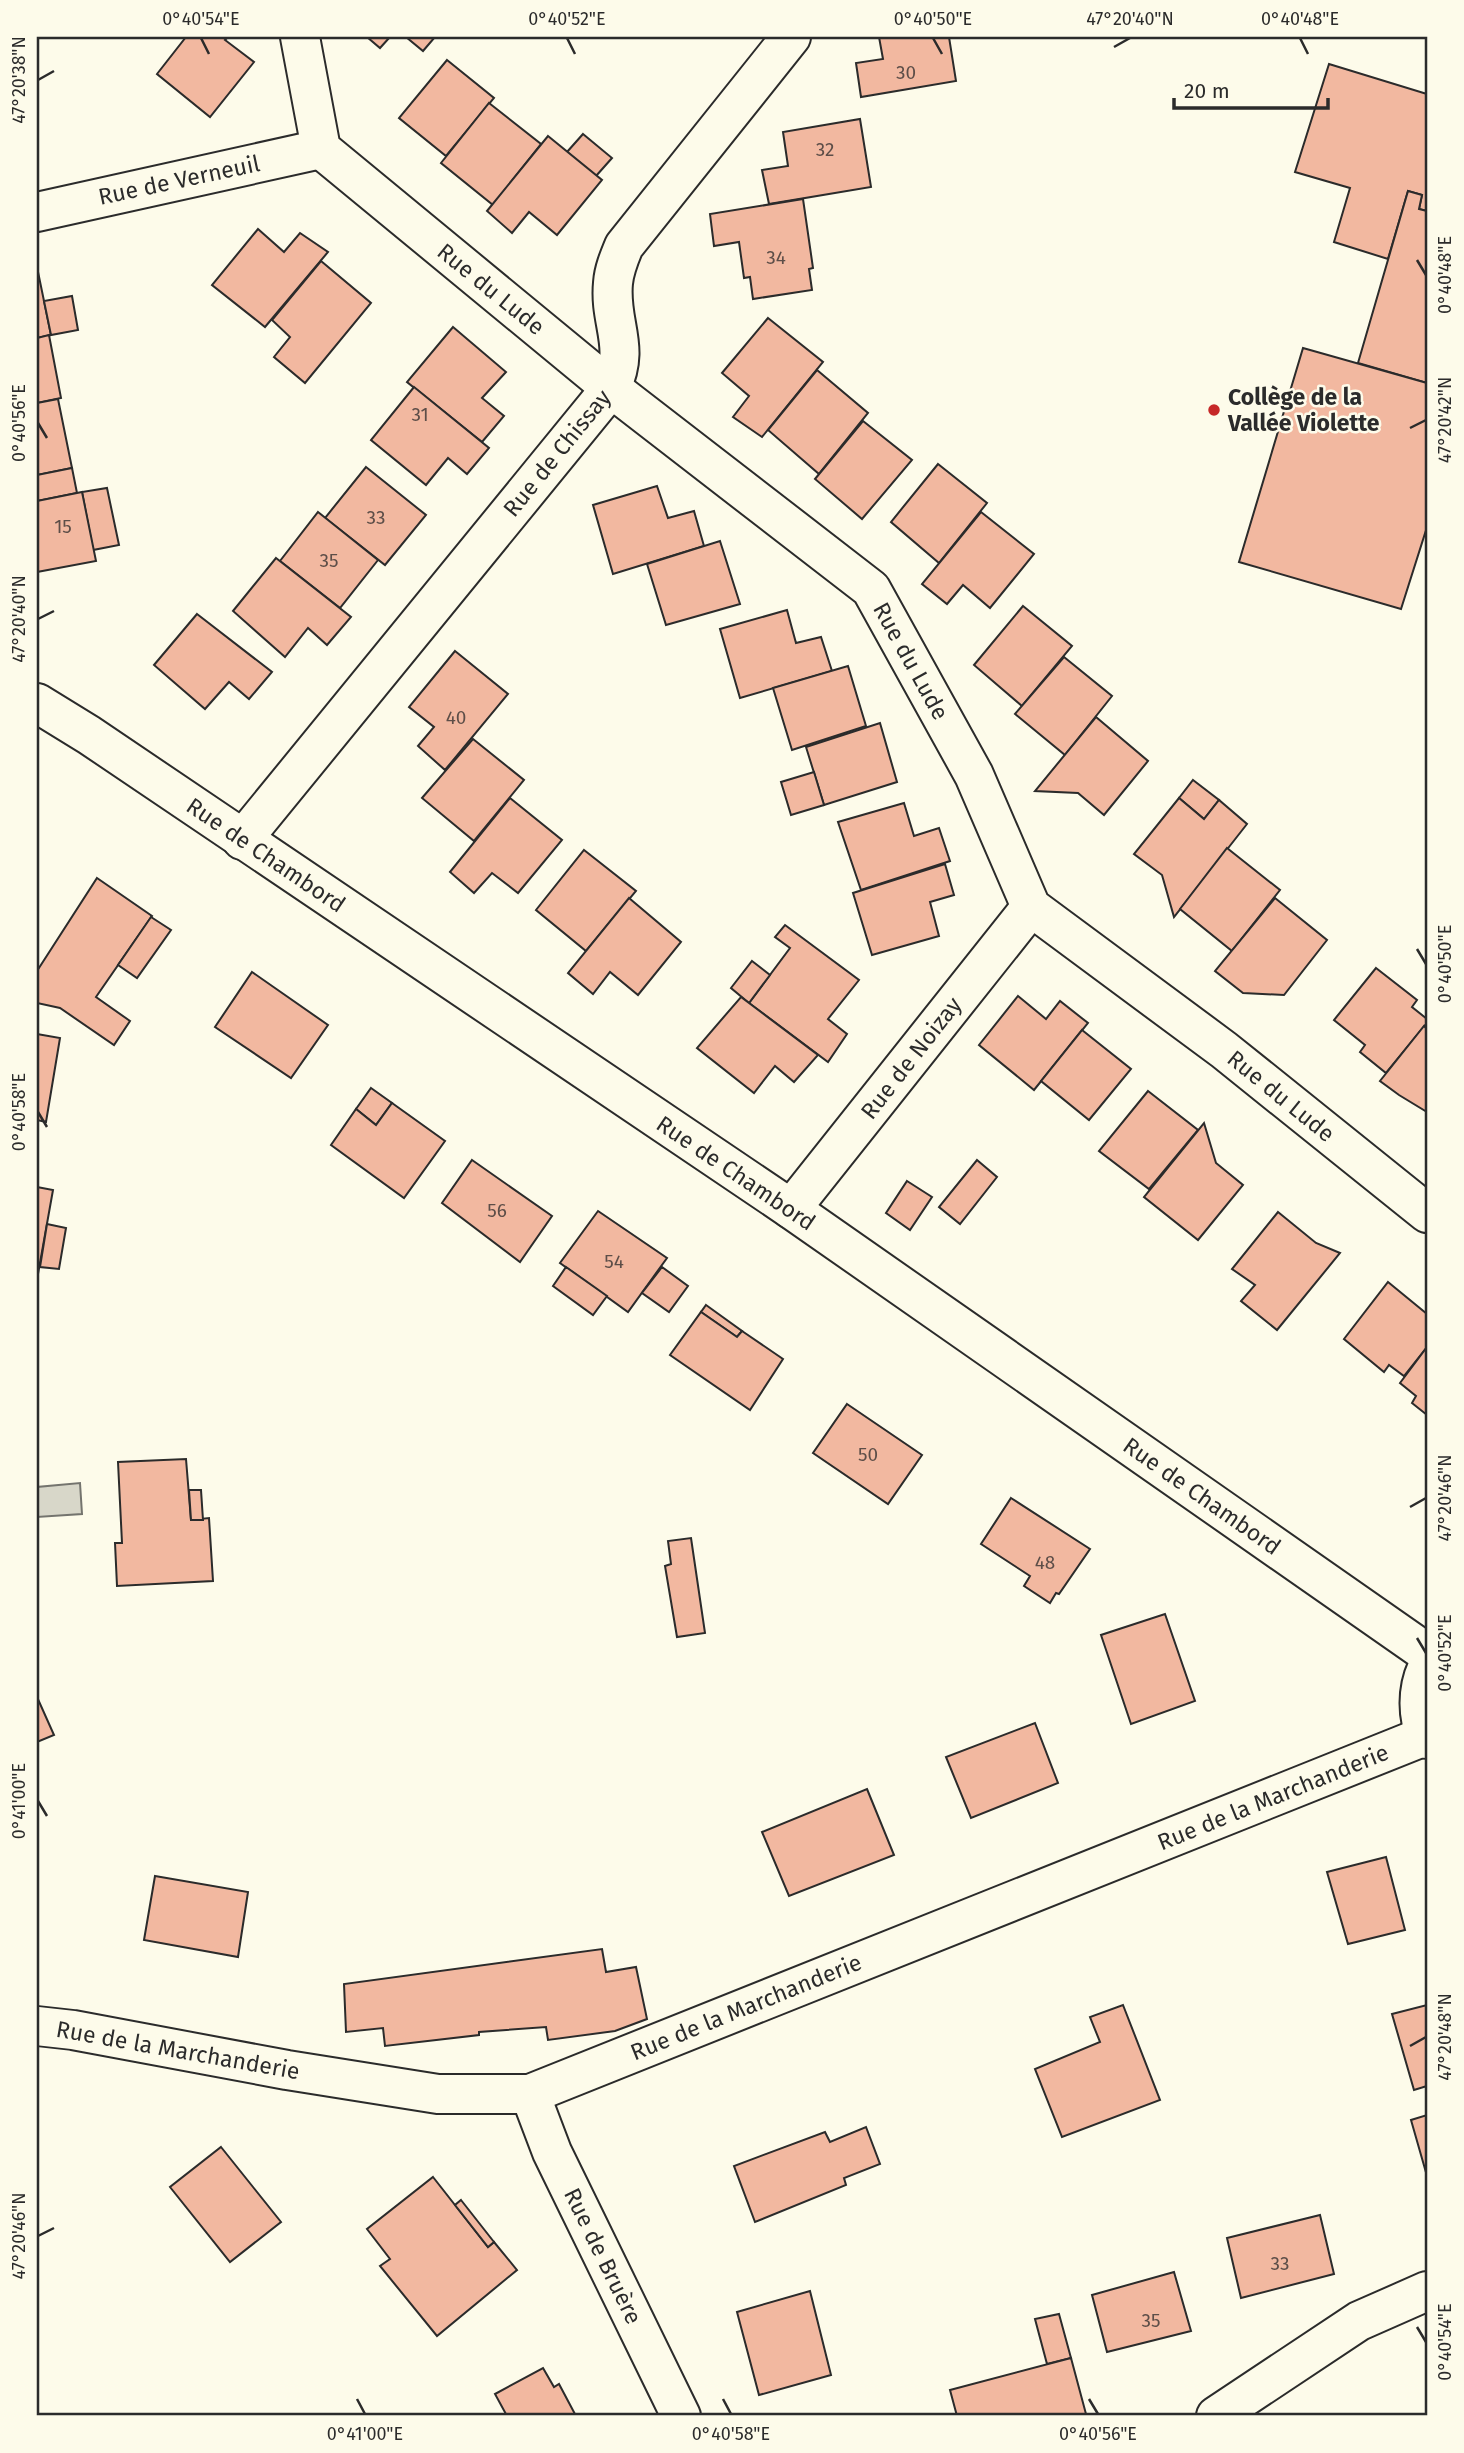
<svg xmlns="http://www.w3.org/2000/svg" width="1464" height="2453" font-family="'Fira Sans',sans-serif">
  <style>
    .water { fill: #d8d7c9; stroke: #74746e; stroke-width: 2 }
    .building { fill: #f2b8a0; stroke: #2b2b2b; stroke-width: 2 }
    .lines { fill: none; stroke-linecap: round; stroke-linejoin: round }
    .minor-casing { stroke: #2b2b2b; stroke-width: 42 }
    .minor { stroke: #fdfbea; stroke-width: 38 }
    .ticks { fill: none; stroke: #2b2b2b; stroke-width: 2.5 }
    .poi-dot { fill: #c62828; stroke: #fdfbea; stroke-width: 2.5 }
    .labels { text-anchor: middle; stroke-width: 5; stroke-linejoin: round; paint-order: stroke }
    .number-label { font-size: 19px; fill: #5d4e48 }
    .street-label { font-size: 23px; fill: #2b2b2b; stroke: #fdfbea }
    .poi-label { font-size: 23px; font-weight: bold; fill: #2b2b2b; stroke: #fdfbea; text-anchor: start }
    .neatline { fill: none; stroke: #2b2b2b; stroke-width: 2.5 }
    .ticks-label { font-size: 18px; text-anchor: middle; fill: #2b2b2b }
  </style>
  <rect width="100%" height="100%" fill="#fdfbea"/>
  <path class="water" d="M80 1483 82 1514 37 1517V1487Z"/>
  <g class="building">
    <path d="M186 37H228L225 40 254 62 210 117 157 74Z"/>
    <path d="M367 37H390L380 48Z"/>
    <path d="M406 37H435L423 51Z"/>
    <path d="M879 37H949L956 81 861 97 856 63 883 59Z"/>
    <path d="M447 60 494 98 446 156 399 118Z"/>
    <path d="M1329 64 1427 94V211L1419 209 1422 195 1408 191 1388 259 1334 242 1350 188 1295 172Z"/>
    <path d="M489 103 541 144 493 205 441 163Z"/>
    <path d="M860 119 871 187 769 204 762 170 788 166 783 132Z"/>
    <path d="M583 134 612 158 596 176 567 152Z"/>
    <path d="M548 136 602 180 557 235 529 212 512 233 487 211Z"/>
    <path d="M1408 191 1422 195 1419 209 1427 211V383L1358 363Z"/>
    <path d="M803 199 813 268 809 269 812 290 753 299 750 277 744 278 739 242 714 246 710 214Z"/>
    <path d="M258 229 284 252 300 233 328 252 265 327 212 285Z"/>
    <path d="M321 261 371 303 305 383 274 357 290 337 272 320Z"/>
    <path d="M37 267 51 335 37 338Z"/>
    <path d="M72 296 78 330 51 335 44 301Z"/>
    <path d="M768 318 823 362 762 437 733 417 749 396 722 373Z"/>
    <path d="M453 327 506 372 482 398 504 416 482 442 407 382Z"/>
    <path d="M49 335 61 398 37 403V338Z"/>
    <path d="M1303 348 1427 383V527L1401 609 1239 562Z"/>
    <path d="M817 370 868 413 819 474 768 430Z"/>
    <path d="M414 387 489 448 467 474 448 458 426 485 371 440Z"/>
    <path d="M58 399 72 468 37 475V403Z"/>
    <path d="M863 421 912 460 862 519 815 479Z"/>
    <path d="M938 464 987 503 939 563 891 522Z"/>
    <path d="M366 467 426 515 385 565 325 518Z"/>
    <path d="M72 468 77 493 37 501V475Z"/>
    <path d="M657 486 668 518 694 511 704 546 613 574 593 505Z"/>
    <path d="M107 488 119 545 93 550 82 492Z"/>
    <path d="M82 492 96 561 37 572V501Z"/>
    <path d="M318 512 378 560 340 608 280 561Z"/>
    <path d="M981 512 1034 554 990 608 963 585 947 604 922 584Z"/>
    <path d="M720 541 740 604 666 625 647 564Z"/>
    <path d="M276 558 351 617 327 645 308 628 285 657 233 611Z"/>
    <path d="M1023 606 1072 646 1022 706 974 665Z"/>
    <path d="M787 610 796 643 821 637 832 671 740 698 720 629Z"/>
    <path d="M197 614 272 672 249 699 229 682 205 709 154 665Z"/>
    <path d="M455 651 508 694 445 770 418 746 434 727 409 707Z"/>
    <path d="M1064 657 1112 696 1065 755 1015 714Z"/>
    <path d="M848 666 866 726 792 750 773 688Z"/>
    <path d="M1096 717 1148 761 1104 815 1078 793 1035 791Z"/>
    <path d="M880 723 897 782 824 805 806 747Z"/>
    <path d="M473 739 524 780 474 841 422 798Z"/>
    <path d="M814 772 824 805 791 815 781 782Z"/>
    <path d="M1193 780 1219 800 1204 819 1179 798Z"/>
    <path d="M510 798 562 840 518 893 492 873 474 893 450 872Z"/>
    <path d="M1179 798 1204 819 1219 800 1247 824 1174 917 1162 875 1134 854Z"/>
    <path d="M904 803 914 836 939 828 950 861 861 890 838 822Z"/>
    <path d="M1227 848 1280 890 1232 951 1180 909Z"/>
    <path d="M584 850 636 891 586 951 536 910Z"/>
    <path d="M945 864 954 895 930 902 939 936 872 955 853 893Z"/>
    <path d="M97 878 152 916 96 997 130 1021 114 1045 60 1008 37 1003V971Z"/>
    <path d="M629 898 681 942 638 995 610 972 593 994 568 973Z"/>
    <path d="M1275 898 1327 940 1284 995 1243 993 1215 971Z"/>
    <path d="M151 917 171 930 137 978 118 965Z"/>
    <path d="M785 925 859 980 828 1019 847 1034 828 1062 749 1003 790 948 775 937Z"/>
    <path d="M752 961 770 975 749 1003 731 988Z"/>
    <path d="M1376 968 1417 1000 1412 1007 1427 1019V1023L1386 1073 1360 1052 1365 1045 1334 1020Z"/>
    <path d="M252 972 328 1025 291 1078 215 1027Z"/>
    <path d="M1018 996 1046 1019 1060 1001 1088 1023 1034 1090 979 1045Z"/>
    <path d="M741 997 818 1055 794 1082 775 1066 754 1093 697 1048Z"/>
    <path d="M1424 1026 1427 1029V1112L1399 1095 1380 1081Z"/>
    <path d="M1082 1030 1131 1069 1089 1120 1041 1081Z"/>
    <path d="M37 1034 60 1038 46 1122 37 1120Z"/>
    <path d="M371 1088 392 1103 376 1125 356 1109Z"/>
    <path d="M1148 1091 1198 1130 1149 1189 1099 1151Z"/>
    <path d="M392 1103 445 1141 404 1198 331 1145 356 1109 376 1125Z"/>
    <path d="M1204 1123 1216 1163 1243 1185 1198 1240 1144 1197Z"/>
    <path d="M472 1160 552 1216 520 1262 442 1203Z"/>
    <path d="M977 1160 997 1177 960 1224 939 1207Z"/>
    <path d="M907 1181 932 1197 910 1230 886 1213Z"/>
    <path d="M37 1187 53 1190 38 1274H37Z"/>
    <path d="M598 1211 667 1258 628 1312 560 1263Z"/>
    <path d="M1278 1212 1316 1243 1340 1253 1277 1330 1241 1301 1255 1285 1232 1269Z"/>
    <path d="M47 1224 66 1228 59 1269 40 1267Z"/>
    <path d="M566 1267 607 1296 593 1315 553 1286Z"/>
    <path d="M662 1267 688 1286 669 1312 642 1293Z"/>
    <path d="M1388 1282 1427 1314V1347L1404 1376 1389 1365 1384 1372 1344 1339Z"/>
    <path d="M706 1305 742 1331 737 1337 701 1312Z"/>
    <path d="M701 1312 737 1337 742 1331 783 1359 750 1410 670 1355Z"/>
    <path d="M1427 1347V1415L1412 1403 1416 1396 1400 1383Z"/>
    <path d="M847 1404 922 1455 888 1504 813 1453Z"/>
    <path d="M186 1459 191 1520 209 1518 213 1581 117 1586 115 1543H122L118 1462Z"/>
    <path d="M189 1490H201L203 1520H191Z"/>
    <path d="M1011 1498 1090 1549 1059 1594 1056 1593 1050 1603 1024 1586 1030 1576 981 1544Z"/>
    <path d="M691 1538 705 1633 677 1637 665 1566 671 1564 668 1541Z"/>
    <path d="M1165 1614 1195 1701 1131 1724 1101 1635Z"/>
    <path d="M37 1697 54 1735 37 1742Z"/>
    <path d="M1035 1723 1058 1783 971 1818 946 1757Z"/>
    <path d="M867 1789 894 1855 789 1896 762 1832Z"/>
    <path d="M1386 1857 1405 1930 1348 1944 1327 1872Z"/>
    <path d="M155 1876 248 1892 238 1957 144 1940Z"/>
    <path d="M602 1949 606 1972 636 1967 647 2019 615 2031 548 2040 546 2027 479 2032V2035L385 2046 383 2028 346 2032 344 1984Z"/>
    <path d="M1123 2005 1160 2100 1062 2137 1035 2069 1100 2042 1090 2017Z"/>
    <path d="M1427 2005V2086L1414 2090 1392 2014Z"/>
    <path d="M1427 2115V2176L1411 2120Z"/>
    <path d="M866 2127 880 2164 844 2178 846 2185 755 2222 734 2166 825 2132 830 2142Z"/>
    <path d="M221 2147 281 2222 230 2262 170 2187Z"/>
    <path d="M433 2177 488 2247 494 2242 517 2270 437 2336 380 2266 390 2259 367 2229Z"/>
    <path d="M461 2200 494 2242 488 2247 455 2205Z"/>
    <path d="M1320 2215 1334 2274 1241 2298 1227 2238Z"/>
    <path d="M1174 2272 1191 2331 1107 2352 1092 2295Z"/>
    <path d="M810 2291 831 2375 759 2395 737 2312Z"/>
    <path d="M1059 2314 1071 2358 1047 2364 1035 2319Z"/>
    <path d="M1071 2358 1086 2414 1078 2416H957L950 2390Z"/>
    <path d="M543 2368 554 2387 559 2384 576 2416H507L495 2394Z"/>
  </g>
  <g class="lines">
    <defs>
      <g id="minor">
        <path d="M300 37 321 149 611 388 871 589 974 775 1031 907 1224 1050 1427 1213"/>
        <path d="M37 212 321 149"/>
        <path d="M37 703 89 735 791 1209 1427 1653"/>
        <path d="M242 840 611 388C631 346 609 324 613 283 614 270 619 258 624 246L791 37"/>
        <path d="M791 1209 1031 907"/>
        <path d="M1427 1668C1417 1690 1417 1716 1427 1739"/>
        <path d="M37 2026 73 2030 287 2070 438 2094H530L1425 1736"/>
        <path d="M530 2094 552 2152 681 2416"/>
        <path d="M1216 2416 1359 2321 1427 2291"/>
      </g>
    </defs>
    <use href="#minor" class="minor-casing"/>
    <use href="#minor" class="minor"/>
  </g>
  <path class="ticks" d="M201 38 209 54M567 38 575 54M933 38 942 54M1300 38 1308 54M1114 47 1130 38M38 80 54 71M1417 260 1426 275M38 423 47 438M1410 428 1426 420M38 619 54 611M1417 949 1426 964M38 1112 47 1127M1410 1507 1426 1498M1417 1638 1426 1653M38 1801 47 1816M1410 2046 1426 2037M38 2236 54 2228M1417 2327 1426 2342M357 2399 365 2414M723 2399 731 2414M1089 2399 1098 2414"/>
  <circle class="poi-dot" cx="1214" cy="410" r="7"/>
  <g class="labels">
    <g class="number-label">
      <text x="906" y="79">30</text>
      <text x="825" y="156">32</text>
      <text x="776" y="264">34</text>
      <text x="420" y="421">31</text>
      <text x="376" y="524">33</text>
      <text x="63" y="533">15</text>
      <text x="329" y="567">35</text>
      <text x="456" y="724">40</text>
      <text x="497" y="1217">56</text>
      <text x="614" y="1268">54</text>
      <text x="868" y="1461">50</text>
      <text x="1045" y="1569">48</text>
      <text x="1280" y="2270">33</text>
      <text x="1151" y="2327">35</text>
    </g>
    <g class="street-label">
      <text transform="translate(179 180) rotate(-12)" y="8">Rue de Verneuil</text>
      <text transform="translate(491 289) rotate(39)" y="8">Rue du Lude</text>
      <text transform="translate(557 453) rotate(-51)" y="8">Rue de Chissay</text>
      <text transform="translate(911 661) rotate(61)" y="8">Rue du Lude</text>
      <text transform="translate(266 855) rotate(34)" y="8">Rue de Chambord</text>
      <text transform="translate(911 1058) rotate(-52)" y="8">Rue de Noizay</text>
      <text transform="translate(1281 1096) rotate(39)" y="8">Rue du Lude</text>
      <text transform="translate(736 1173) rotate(34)" y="8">Rue de Chambord</text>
      <text transform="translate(1202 1496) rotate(35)" y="8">Rue de Chambord</text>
      <text transform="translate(1273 1797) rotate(-22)" y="8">Rue de la Marchanderie</text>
      <text transform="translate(746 2007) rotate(-22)" y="8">Rue de la Marchanderie</text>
      <text transform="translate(178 2050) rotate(10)" y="8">Rue de la Marchanderie</text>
      <text transform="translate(603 2256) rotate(64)" y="8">Rue de Bruère</text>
    </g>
    <g class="poi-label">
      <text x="1228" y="405">Collège de la<tspan x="1228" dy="26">Vallée Violette</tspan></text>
    </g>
  </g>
  <rect width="1464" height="2453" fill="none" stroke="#fdfbea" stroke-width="77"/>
  <path d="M1174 98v10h154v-10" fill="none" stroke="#2b2b2b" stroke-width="3.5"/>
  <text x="1184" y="98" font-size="21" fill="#2b2b2b" stroke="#fdfbea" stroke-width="5" paint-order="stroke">20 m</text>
  <rect x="38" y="38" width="1388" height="2376" class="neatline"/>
  <g class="ticks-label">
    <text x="201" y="25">0°40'54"E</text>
    <text x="567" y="25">0°40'52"E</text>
    <text x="933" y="25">0°40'50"E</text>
    <text x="1130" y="25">47°20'40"N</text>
    <text x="1300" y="25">0°40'48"E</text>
    <text transform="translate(19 80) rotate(-90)" y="6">47°20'38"N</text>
    <text transform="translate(1445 275) rotate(-90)" y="6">0°40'48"E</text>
    <text transform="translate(1445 420) rotate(-90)" y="6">47°20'42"N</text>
    <text transform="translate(19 423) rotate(-90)" y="6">0°40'56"E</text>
    <text transform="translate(19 619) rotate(-90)" y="6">47°20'40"N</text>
    <text transform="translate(1445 964) rotate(-90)" y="6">0°40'50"E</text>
    <text transform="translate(19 1112) rotate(-90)" y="6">0°40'58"E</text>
    <text transform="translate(1445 1498) rotate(-90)" y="6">47°20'46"N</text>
    <text transform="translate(1445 1653) rotate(-90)" y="6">0°40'52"E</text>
    <text transform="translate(19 1801) rotate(-90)" y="6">0°41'00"E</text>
    <text transform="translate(1445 2037) rotate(-90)" y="6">47°20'48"N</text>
    <text transform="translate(19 2236) rotate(-90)" y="6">47°20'46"N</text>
    <text transform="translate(1445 2342) rotate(-90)" y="6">0°40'54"E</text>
    <text x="365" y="2440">0°41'00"E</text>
    <text x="731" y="2440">0°40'58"E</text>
    <text x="1098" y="2440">0°40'56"E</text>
  </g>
</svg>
